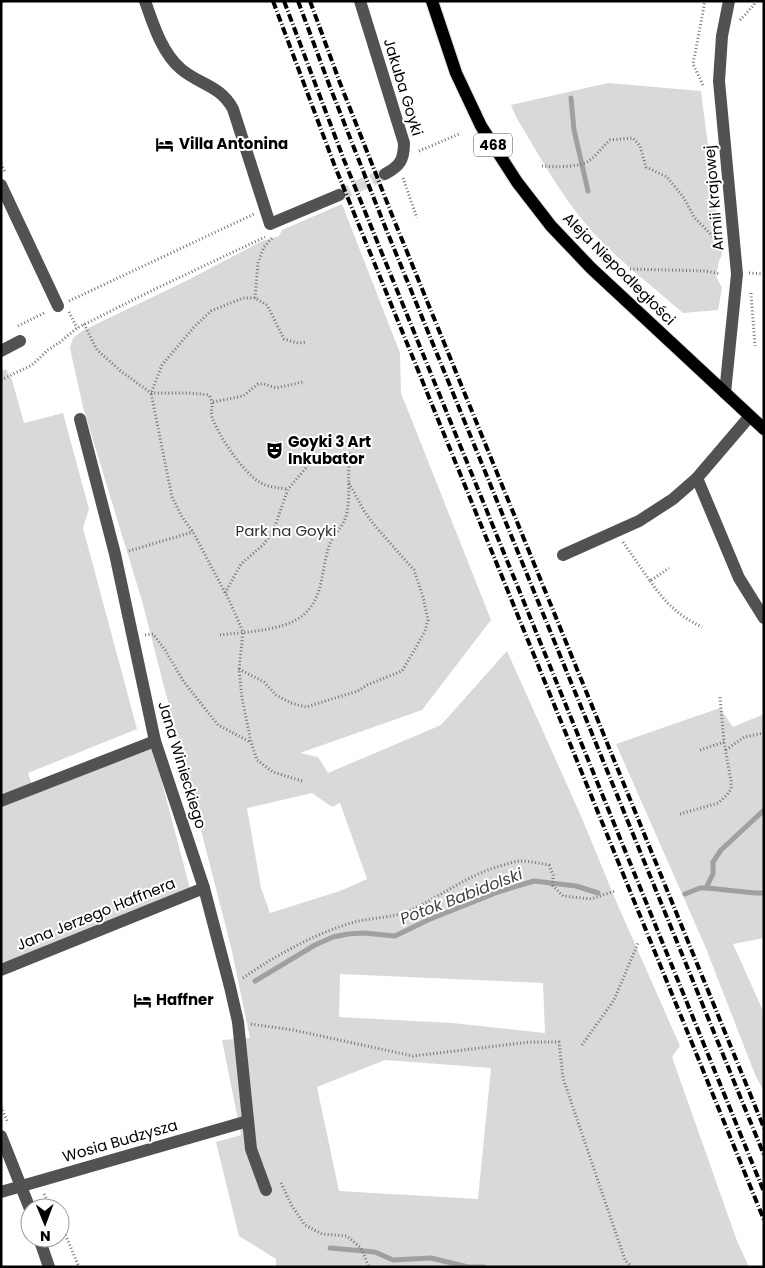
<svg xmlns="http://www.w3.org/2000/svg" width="765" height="1268" font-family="Poppins,sans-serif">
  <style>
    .green { fill: #d9d9d9; fill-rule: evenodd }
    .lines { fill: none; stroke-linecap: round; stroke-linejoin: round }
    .stream { stroke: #a0a0a0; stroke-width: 5 }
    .minor-tunnel { stroke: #d9d9d9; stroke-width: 12; stroke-dasharray: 12 6; stroke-linecap: butt }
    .major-casing { stroke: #dbdbdb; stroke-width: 14 }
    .path { stroke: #747474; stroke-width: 3; stroke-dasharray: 1 2.5; stroke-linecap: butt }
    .minor { stroke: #525252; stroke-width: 12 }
    .major { stroke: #000; stroke-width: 12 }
    .rail { stroke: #000; stroke-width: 4; stroke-dasharray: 8 2.5 1 2.5; stroke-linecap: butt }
    .labels { text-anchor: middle; stroke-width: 4; stroke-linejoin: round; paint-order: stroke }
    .shield { fill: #fff; stroke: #4c4c4c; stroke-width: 1 }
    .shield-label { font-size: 14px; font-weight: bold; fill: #000 }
    .street-label { font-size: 15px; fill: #000; stroke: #fff }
    .poi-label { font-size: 15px; font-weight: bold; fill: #000; stroke: #fff; text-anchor: start }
    .park-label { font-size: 15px; fill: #303030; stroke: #fff }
    .water-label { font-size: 16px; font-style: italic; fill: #414141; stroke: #fff }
  </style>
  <rect width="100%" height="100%" fill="#fff"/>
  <g class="green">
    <path d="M608 83 701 91 722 255 719 261 716 276 722 288 718 310 683 313C650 284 613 257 585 223 558 191 538 153 516 117L511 105Z"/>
    <path d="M342 204 400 353 401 393 491 620 422 710 300 753 318 757 328 773 441 725 507 651 581 816 616 901 680 1046 672 1057 737 1241 749 1267H276V1259L239 1236 216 1142 241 1135 222 1040 250 1038 231 947 142 601 83 407 70 348 73 338 84 330 188 280 262 241 279 236 282 230ZM312 793 332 807 340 803 367 879 340 891 270 913 261 888 247 808ZM340 974 543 983 545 1033 452 1023 339 1017ZM385 1060 491 1068 478 1199 339 1191 317 1087Z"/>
    <path d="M6 369 12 380 24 423 63 413 89 509 83 528 137 729 28 773 32 785 1 795V371Z"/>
    <path d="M720 708 733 727 764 714V938L733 944 764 1013V1091L756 1077 705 946 616 744Z"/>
    <path d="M153 748 190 889 1 964V807Z"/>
  </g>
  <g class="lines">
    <g class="stream">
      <path d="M571 98 574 130 588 191"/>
      <path d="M706 888 713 874V862L721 850 764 810"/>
      <path d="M685 894 700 888H707L755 893H764"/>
      <path d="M255 981 315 945 333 937 348 934 364 933 395 936 428 920 498 892 534 881 576 886 598 893"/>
      <path d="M330 1248 375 1252 393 1260 431 1258 468 1267H484"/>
    </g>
    <path class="minor-tunnel" d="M339 195 385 174"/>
    <defs>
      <path id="major" d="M432 1 456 73 481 126 517 182 551 226 591 268 764 429"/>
    </defs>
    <use href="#major" class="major-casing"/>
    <g class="path">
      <path d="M740 20 754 5 755 1"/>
      <path d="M703 85 693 64 705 1"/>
      <path d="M419 151 459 134"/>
      <path d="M1 164 5 172"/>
      <path d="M542 166C554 167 581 168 590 160 598 154 603 146 610 140L633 138 640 146 646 167 667 177 684 198 694 217 720 244"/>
      <path d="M403 178 417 218"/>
      <path d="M630 269 706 271 720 274"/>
      <path d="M749 273 764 274"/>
      <path d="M751 293 755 346"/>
      <path d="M255 298 258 263 264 247 272 238"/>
      <path d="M69 301 254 214"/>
      <path d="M69 312 77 328"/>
      <path d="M84 324 97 350 122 372 151 393H190L209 395C215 406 210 407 212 417 218 435 244 474 261 483 269 487 278 488 288 489"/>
      <path d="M18 326 46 312"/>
      <path d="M1 380 32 365 48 350 60 342 77 328 155 289 265 237"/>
      <path d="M213 402 243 396 258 384H264L276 388 303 382"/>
      <path d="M623 542 650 581 669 568"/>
      <path d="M129 551 193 532"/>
      <path d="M650 581C666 603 677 615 702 627"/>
      <path d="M225 593 241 564 263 545 271 534 275 526 288 489 306 468 322 434"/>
      <path d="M145 635 153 634 165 650 184 682 218 725 250 742"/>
      <path d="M220 635C244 632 283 631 302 616 324 599 321 570 329 546 333 534 344 528 347 512 351 492 346 472 351 451"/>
      <path d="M239 669 264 682 276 695 291 703 306 707 358 691 367 685 402 671 415 649 425 631 428 620 423 597 414 570 375 526 364 511 349 483"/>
      <path d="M700 750 724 742"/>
      <path d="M726 750 744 737 764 733"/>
      <path d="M302 781 273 772 257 760 251 742 242 698 239 669 243 632 230 602 193 532 182 517 172 497 151 393 162 365 194 327 211 311 243 298H255L267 305 284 339 298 343 307 342"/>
      <path d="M680 814 718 803 727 795 731 789V781L724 742 720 697"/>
      <path d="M243 978C275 956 310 936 348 924 368 917 391 919 411 910 441 896 468 875 500 866 506 864 513 862 519 861 529 861 539 863 549 865L553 875V886L563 896 591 899 615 891"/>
      <path d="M251 1024 293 1030 413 1056 530 1042H559L563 1078 625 1260 632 1267"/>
      <path d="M582 1045 614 1000 638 943"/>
      <path d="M1 1107 8 1123"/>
      <path d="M281 1183 292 1206 305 1225 322 1234 347 1236 361 1248 369 1267"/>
      <path d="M44 1194 51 1208"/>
      <path d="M60 1222 79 1267"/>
    </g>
    <g class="minor">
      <path d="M145 1C153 24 162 53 181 69 200 85 220 85 233 109L270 224 339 195"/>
      <path d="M360 1 404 143C404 160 400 166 385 174"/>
      <path d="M1 185 58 306"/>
      <path d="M1 351 20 341"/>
      <path d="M725 393 737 274 719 81 722 36 729 1"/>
      <path d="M80 419 115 554 155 741 204 888 230 987 238 1022 251 1149 266 1190"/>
      <path d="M697 478 739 578 764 618"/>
      <path d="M563 555 639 521 673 499 697 478 750 416"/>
      <path d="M1 801 155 741"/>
      <path d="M1 970 204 888"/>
      <path d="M1 1136 30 1209"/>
      <path d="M1 1192 248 1121"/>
      <path d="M39 1238 49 1267"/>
    </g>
    <use href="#major" class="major"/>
    <g class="rail">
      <path d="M273 1 334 164 764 1220"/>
      <path d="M284 1 344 160 764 1192"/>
      <path d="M298 1 330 87 384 224 764 1155"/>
      <path d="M310 1 340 83 394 220 764 1128"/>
    </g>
  </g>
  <defs>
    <symbol id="hotel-bare" viewBox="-9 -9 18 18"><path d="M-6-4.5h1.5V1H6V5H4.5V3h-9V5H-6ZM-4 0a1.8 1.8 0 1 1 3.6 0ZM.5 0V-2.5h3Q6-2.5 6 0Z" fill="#000" stroke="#fff" stroke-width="2.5" paint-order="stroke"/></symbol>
    <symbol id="theatre-bare" viewBox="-9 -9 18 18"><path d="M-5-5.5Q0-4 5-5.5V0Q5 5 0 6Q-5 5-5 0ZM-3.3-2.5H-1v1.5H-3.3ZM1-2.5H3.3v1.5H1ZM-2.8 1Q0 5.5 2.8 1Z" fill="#000" stroke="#fff" stroke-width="2.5" paint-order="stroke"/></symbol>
  </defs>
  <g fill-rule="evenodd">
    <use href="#hotel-bare" x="152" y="132" width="25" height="25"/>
    <use href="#theatre-bare" x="262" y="438" width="25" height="25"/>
    <use href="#hotel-bare" x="130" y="988" width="25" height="25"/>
  </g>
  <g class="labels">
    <rect class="shield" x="474" y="133.5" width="38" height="23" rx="4"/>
    <g class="shield-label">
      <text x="493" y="150">468</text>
    </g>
    <g class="street-label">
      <text transform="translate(403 87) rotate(73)" y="5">Jakuba Goyki</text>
      <text transform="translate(714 198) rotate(-95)" y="5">Armii Krajowej</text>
      <text transform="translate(619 269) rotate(45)" y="5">Aleja Niepodległości</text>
      <text transform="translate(182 765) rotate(73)" y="5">Jana Winieckiego</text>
      <text transform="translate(96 914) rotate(-22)" y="5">Jana Jerzego Haffnera</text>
      <text transform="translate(120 1141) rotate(-16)" y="5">Wosia Budzysza</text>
    </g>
    <g class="poi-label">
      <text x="179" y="149">Villa Antonina</text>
      <text x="288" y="447">Goyki 3 Art<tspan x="288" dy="17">Inkubator</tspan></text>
      <text x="156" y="1005">Haffner</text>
    </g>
    <g class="park-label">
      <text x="286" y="536">Park na Goyki</text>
    </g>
    <g class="water-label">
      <text transform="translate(461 896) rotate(-21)" y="6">Potok Babidolski</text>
    </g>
  </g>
  <rect width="765" height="1268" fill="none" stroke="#000000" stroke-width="5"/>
  <g transform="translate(45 1223) rotate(179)"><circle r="24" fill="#ffffff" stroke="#999999"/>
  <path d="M0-4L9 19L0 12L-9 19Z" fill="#000000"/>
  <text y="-8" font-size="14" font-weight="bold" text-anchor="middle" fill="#000000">N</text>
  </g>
</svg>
